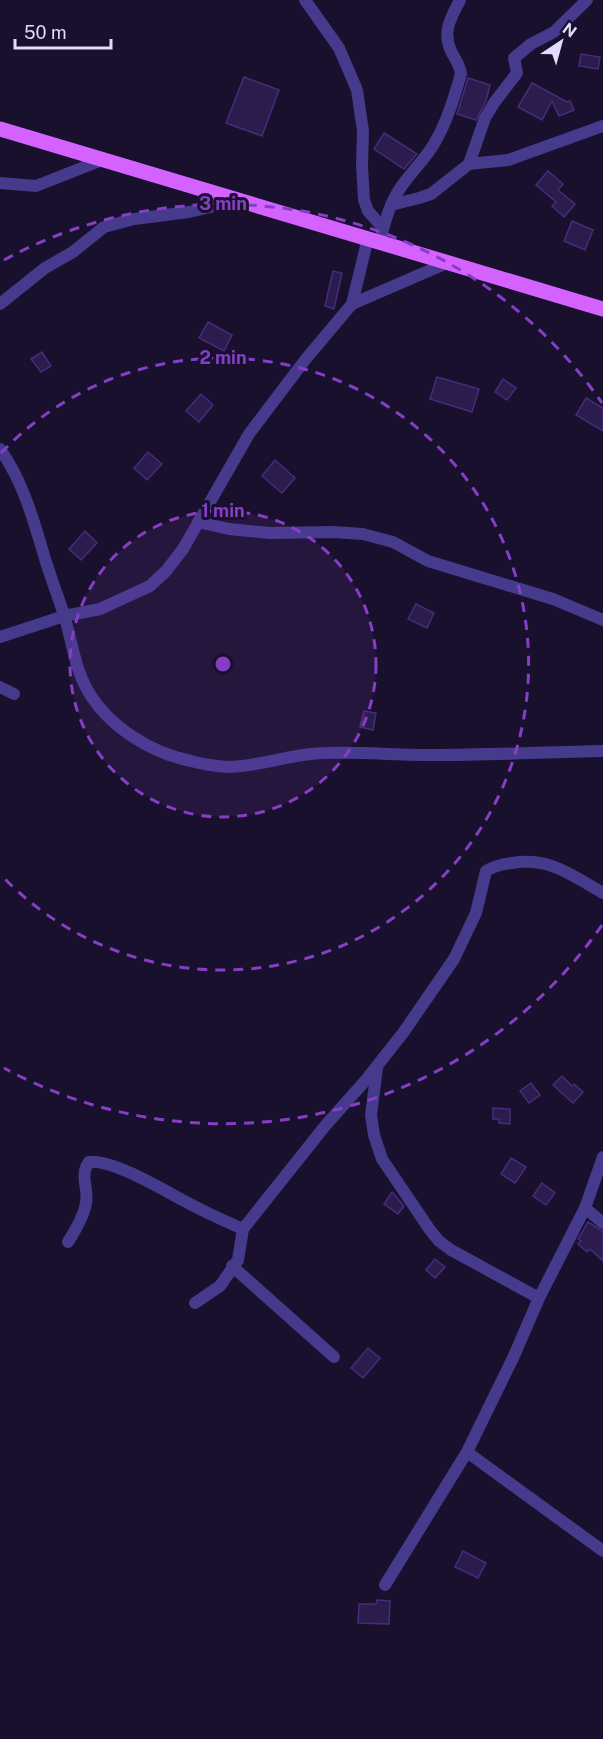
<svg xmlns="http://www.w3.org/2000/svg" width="603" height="1739" font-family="'Public Sans',sans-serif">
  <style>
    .building { fill: #2b1c4d; stroke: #442d7a; stroke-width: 1.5 }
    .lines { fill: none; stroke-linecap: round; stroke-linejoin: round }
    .minor { stroke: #463a8c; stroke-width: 12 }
    .primary { stroke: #d462ff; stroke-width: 15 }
    .ring { fill: none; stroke: #853ec5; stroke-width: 3; stroke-dasharray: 10 8 }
    .centre { fill: #853ec5; stroke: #18102c; stroke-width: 3 }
    .ring-label { font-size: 18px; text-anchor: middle; font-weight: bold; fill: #853ec5; stroke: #18102c; stroke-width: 6; stroke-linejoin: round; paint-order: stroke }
  </style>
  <rect width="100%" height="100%" fill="#18102c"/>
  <g class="building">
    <path d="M581 54 600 57 598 69 579 66Z"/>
    <path d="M244 77 279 90 262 136 226 123Z"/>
    <path d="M468 78 490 85 486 101 476 120 457 114Z"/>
    <path d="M532 83 567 102 570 101 574 110 559 116 552 101 542 120 518 107Z"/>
    <path d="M384 133 417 154 404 169 374 149Z"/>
    <path d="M548 171 563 184 558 190 575 204 564 217 552 206 556 202 536 185Z"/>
    <path d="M572 221 593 230 585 250 564 241Z"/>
    <path d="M333 271 342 273 334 309 325 306Z"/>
    <path d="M208 322 232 335 224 351 199 338Z"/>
    <path d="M42 352 51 366 41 372 31 359Z"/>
    <path d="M437 377 479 389 472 412 430 399Z"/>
    <path d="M503 379 516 388 507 400 495 392Z"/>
    <path d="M201 394 213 405 199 422 186 411Z"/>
    <path d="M586 398 603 408V431L576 415Z"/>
    <path d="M148 452 162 464 147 480 134 468Z"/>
    <path d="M275 460 295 478 282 493 262 476Z"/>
    <path d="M85 531 97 543 81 560 69 549Z"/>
    <path d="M416 604 434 613 427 628 408 619Z"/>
    <path d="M364 711 376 713 373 730 360 727Z"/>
    <path d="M562 1076 572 1086 574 1084 583 1092 573 1103 553 1085Z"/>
    <path d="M531 1083 540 1095 529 1103 520 1091Z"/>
    <path d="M493 1108 510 1109V1124L499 1123V1119H493Z"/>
    <path d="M511 1158 526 1167 515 1183 501 1174Z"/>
    <path d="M542 1183 555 1193 546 1205 533 1196Z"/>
    <path d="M392 1192 404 1206 398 1214 384 1204Z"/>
    <path d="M588 1222 603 1231V1261L590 1249 587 1252 578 1244 581 1241 578 1239Z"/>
    <path d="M435 1259 445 1267 435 1278 426 1270Z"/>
    <path d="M368 1348 380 1358 363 1378 351 1368Z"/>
    <path d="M463 1551 486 1563 478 1578 455 1567Z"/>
    <path d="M377 1600 390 1601 389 1624 358 1623 359 1604H376Z"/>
  </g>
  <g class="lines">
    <g class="minor">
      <path d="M305 0 339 48 357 90 363 131 362 165 364 200 368 211 383 228"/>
      <path d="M469 164 508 160 603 126"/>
      <path d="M0 183 36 186 102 160"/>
      <path d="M391 205 419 198 431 194 469 164 485 118 494 103 517 73 514 58 531 44 554 32 587 0"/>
      <path d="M380 241C384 226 387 211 395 197 405 177 423 163 434 144 447 122 454 98 461 74 460 65 455 59 451 51 442 31 451 18 460 0"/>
      <path d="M0 304 45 268 73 252 104 227 134 219 189 212 240 200"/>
      <path d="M352 304 447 263"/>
      <path d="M0 449C24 483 34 522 46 562 52 581 59 599 65 618 72 642 75 669 88 691 109 727 151 753 191 761 202 764 215 766 227 767 260 767 292 753 326 753 362 752 398 755 435 755 491 755 547 752 603 751"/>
      <path d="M198 522 229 529 269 533 333 532 363 534 393 542 428 561 553 599 603 620"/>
      <path d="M0 637 64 616 100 609 150 586 166 571 183 549 249 434 305 360 352 304 368 238"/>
      <path d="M0 687 14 694"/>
      <path d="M377 1068 371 1115 374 1135 382 1159 430 1230 439 1241 451 1250 539 1298"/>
      <path d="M585 1208 603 1223"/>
      <path d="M68 1242C75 1231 84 1216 86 1203 89 1189 79 1175 89 1162 115 1159 171 1195 196 1207 211 1215 227 1222 243 1229"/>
      <path d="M232 1266 334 1357"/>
      <path d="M195 1303 220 1286 238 1260 243 1229 325 1126 365 1081 403 1033 454 959 476 913 486 871C494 866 503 864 512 863 550 857 571 875 603 893"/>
      <path d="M467 1452 603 1551"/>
      <path d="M385 1585 467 1452 513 1358 539 1298 585 1208 603 1157"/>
    </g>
    <path class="primary" d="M0 129 603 309"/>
  </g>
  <circle cx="223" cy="664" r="153" fill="#853ec5" fill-opacity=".12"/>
  <g class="ring">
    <circle cx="223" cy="664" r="153"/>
    <path d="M1 453A306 306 0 1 1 1 875"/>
    <path d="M602 925A460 460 0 0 1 4 1068M4 260A460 460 0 0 1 602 403"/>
  </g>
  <circle cx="223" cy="664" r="9" class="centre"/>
  <g class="ring-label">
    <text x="223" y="210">3 min</text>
    <text x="223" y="364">2 min</text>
    <text x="223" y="517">1 min</text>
  </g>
  <g transform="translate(561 42) rotate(36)" stroke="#18102c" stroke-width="4.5" paint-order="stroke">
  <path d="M0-4.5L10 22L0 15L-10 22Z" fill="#e3dbff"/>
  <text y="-9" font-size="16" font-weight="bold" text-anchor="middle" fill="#e3dbff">N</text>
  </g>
  <path d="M15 39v9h96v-9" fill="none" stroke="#e3dbff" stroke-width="3"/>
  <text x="24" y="39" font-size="18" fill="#e3dbff" stroke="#18102c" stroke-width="4.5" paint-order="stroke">50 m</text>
</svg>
